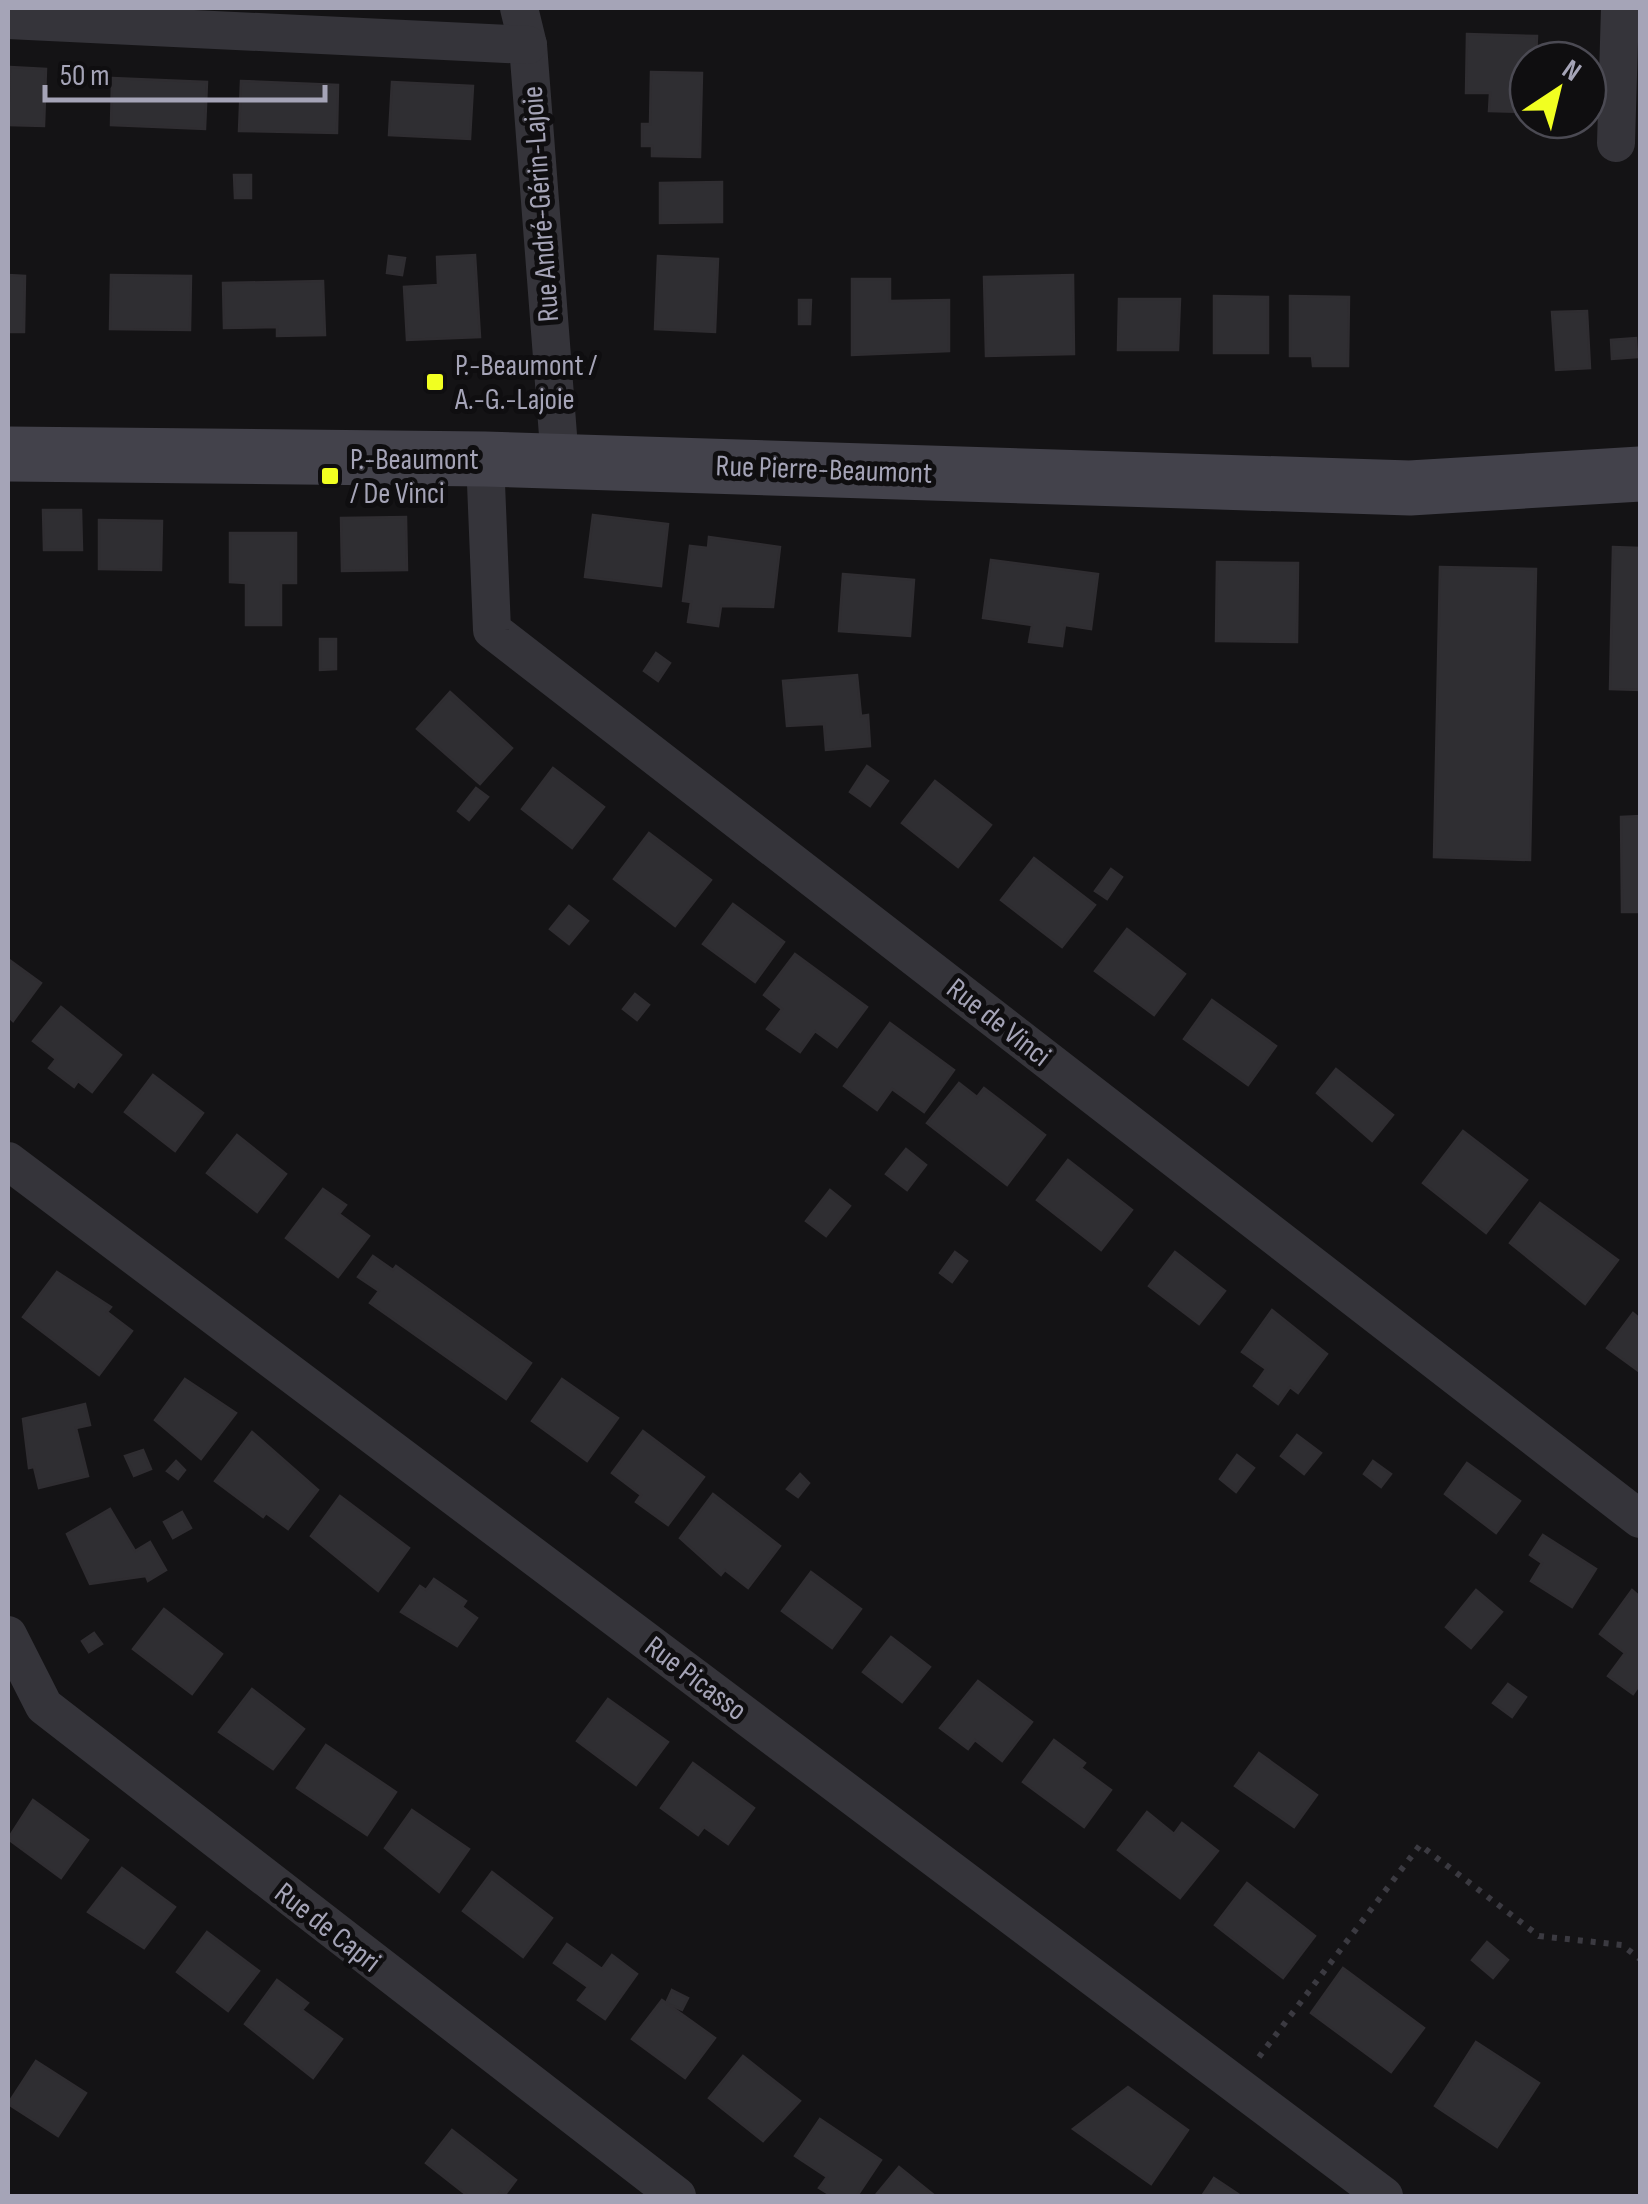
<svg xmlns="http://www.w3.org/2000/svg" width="1648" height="2204" font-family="'Sofia Sans Condensed',sans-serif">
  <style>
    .building { fill: #2f2e32; stroke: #2f2d31; stroke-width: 2.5 }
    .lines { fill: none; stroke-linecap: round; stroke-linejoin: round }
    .path { stroke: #3b3a41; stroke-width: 6; stroke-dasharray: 5 8; stroke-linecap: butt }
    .minor { stroke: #35343a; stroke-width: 38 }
    .secondary { stroke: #43424b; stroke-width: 55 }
    .poi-dot { fill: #f1ff21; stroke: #0f0e10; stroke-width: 4 }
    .labels { text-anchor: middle; stroke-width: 10; stroke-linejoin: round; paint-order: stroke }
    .street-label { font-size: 30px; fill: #a5a4b7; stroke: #0f0e10 }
    .poi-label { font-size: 30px; fill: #a5a4b7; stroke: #0f0e10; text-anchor: start }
  </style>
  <rect width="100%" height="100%" fill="#141315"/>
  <g class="building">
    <path d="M1467 34 1537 36 1536 60H1528V112L1489 111 1490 93H1466Z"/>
    <path d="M10 67 46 69 44 126 8 125Z"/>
    <path d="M651 72 702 73 700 157 652 156V146H642V124H650Z"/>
    <path d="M112 78 207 82 205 129 111 125Z"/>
    <path d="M241 81 338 85 337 133 239 131Z"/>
    <path d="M392 82 473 86 470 139 389 135Z"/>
    <path d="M251 175V198H235L234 175Z"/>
    <path d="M722 182V222L660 223V183Z"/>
    <path d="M475 255 480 337 407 340 404 287 438 285 437 257Z"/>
    <path d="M389 256 405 258 402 275 387 273Z"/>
    <path d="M658 256 718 259 715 332 655 329Z"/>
    <path d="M8 275 25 276 24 332H8Z"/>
    <path d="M111 275 191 276 190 330 110 329Z"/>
    <path d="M1073 275 1074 354 986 356 984 277Z"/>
    <path d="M852 279H890V301L949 300V351L852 355Z"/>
    <path d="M323 281 325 335 277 336V327L224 328 223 283Z"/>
    <path d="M1214 296 1268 297V353H1214Z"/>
    <path d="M1290 296 1349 297 1348 366H1313L1312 356H1290Z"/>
    <path d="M1119 299H1180L1178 350H1118Z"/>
    <path d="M799 300H811L810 324H799Z"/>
    <path d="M1587 311 1590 368 1556 370 1552 312Z"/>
    <path d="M1636 338 1637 357 1612 359 1611 340Z"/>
    <path d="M43 510H81L82 550H44Z"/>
    <path d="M593 515 668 524 661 586 585 577Z"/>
    <path d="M406 517 407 570 342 571 341 518Z"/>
    <path d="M99 520 162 521 161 570 99 569Z"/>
    <path d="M230 533H296V583H281V625H246V583L230 582Z"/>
    <path d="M709 537 780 547 773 607 721 606 718 626 688 622 691 602 683 601 690 546 708 548Z"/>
    <path d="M1613 547 1640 548V690L1610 689Z"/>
    <path d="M991 560 1098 574 1091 629 1065 625 1062 646 1029 642 1032 625 983 618Z"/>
    <path d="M1217 562 1298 563 1297 642 1216 641Z"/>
    <path d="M1440 567 1536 569 1530 860 1434 857Z"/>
    <path d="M843 574 914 580 910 636 839 631Z"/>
    <path d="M320 639H336V669L320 670Z"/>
    <path d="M656 653 670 663 658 681 644 671Z"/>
    <path d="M857 675 861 716 868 715 870 746 826 750 824 724 787 726 783 681Z"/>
    <path d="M450 692 512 748 480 784 417 729Z"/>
    <path d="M867 766 888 781 870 806 850 792Z"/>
    <path d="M553 768 604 807 572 848 522 809Z"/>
    <path d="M935 781 991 825 958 867 902 823Z"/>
    <path d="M476 788 488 797 469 820 458 811Z"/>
    <path d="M1640 816V912H1622L1621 817Z"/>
    <path d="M649 833 711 880 675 926 614 879Z"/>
    <path d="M1034 858 1095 905 1062 947 1001 900Z"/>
    <path d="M1111 869 1122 877 1107 899 1095 891Z"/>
    <path d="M733 904 784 942 755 982 703 944Z"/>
    <path d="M569 906 588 921 569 944 550 929Z"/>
    <path d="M1127 929 1185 974 1154 1015 1095 971Z"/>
    <path d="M795 954 867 1007 837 1047 815 1031 800 1052 767 1029 782 1009 764 995Z"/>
    <path d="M8 959 41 983 13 1021 8 1016Z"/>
    <path d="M635 994 649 1005 637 1020 623 1009Z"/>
    <path d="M1212 1000 1276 1046 1248 1085 1184 1039Z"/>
    <path d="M61 1007 121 1055 92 1092 78 1081 74 1087 49 1068 56 1059 33 1041Z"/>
    <path d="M890 1023 954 1070 924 1112 892 1089 877 1110 844 1086Z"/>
    <path d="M1336 1069 1393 1115 1372 1141 1317 1093Z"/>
    <path d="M153 1075 203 1113 175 1151 125 1112Z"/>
    <path d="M959 1083 977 1097 984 1088 1045 1135 1007 1185 927 1123Z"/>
    <path d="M1463 1131 1527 1180 1486 1233 1423 1183Z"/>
    <path d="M237 1135 286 1174 257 1212 207 1173Z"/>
    <path d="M906 1149 926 1165 907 1190 886 1174Z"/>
    <path d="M1068 1160 1132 1210 1101 1250 1037 1200Z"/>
    <path d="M323 1189 346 1205 339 1214 369 1236 338 1277 286 1238Z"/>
    <path d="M830 1190 850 1206 826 1236 806 1221Z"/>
    <path d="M1540 1203 1618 1260 1585 1304 1510 1243Z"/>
    <path d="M955 1252 967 1261 952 1282 940 1273Z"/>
    <path d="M1175 1252 1225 1291 1199 1324 1149 1286Z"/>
    <path d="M373 1256 393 1270 396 1266 531 1363 506 1399 370 1303 379 1291 358 1277Z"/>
    <path d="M57 1272 111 1307 107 1312 132 1331 99 1375 23 1317Z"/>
    <path d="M1272 1310 1327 1354 1298 1393 1290 1387 1278 1404 1254 1386 1266 1369 1242 1352Z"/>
    <path d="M1633 1313 1640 1319V1372L1607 1348Z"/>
    <path d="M185 1379 236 1413 201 1459 155 1420Z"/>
    <path d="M562 1379 618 1418 587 1461 532 1421Z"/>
    <path d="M85 1404 90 1425 76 1428 88 1476 39 1488 34 1467 29 1468 23 1419Z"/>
    <path d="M643 1431 704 1477 668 1525 636 1502 641 1495 612 1473Z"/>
    <path d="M252 1432 318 1490 288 1529 266 1513 263 1517 215 1481Z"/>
    <path d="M1297 1435 1321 1453 1304 1474 1281 1456Z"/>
    <path d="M143 1450 151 1469 134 1476 125 1456Z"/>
    <path d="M1237 1455 1254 1468 1236 1492 1220 1479Z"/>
    <path d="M176 1461 185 1470 178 1479 167 1471Z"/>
    <path d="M1373 1461 1391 1474 1381 1487 1364 1474Z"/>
    <path d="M1467 1463 1520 1501 1496 1533 1445 1494Z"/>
    <path d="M800 1474 809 1483 798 1497 787 1489Z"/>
    <path d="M713 1494 780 1546 748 1588 725 1570 721 1575 680 1538Z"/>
    <path d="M340 1496 409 1548 378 1591 311 1536Z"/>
    <path d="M110 1509 135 1551 150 1542 166 1570 148 1581 146 1576 90 1584 67 1534Z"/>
    <path d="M182 1512 191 1528 173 1538 164 1522Z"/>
    <path d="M1543 1535 1596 1569 1572 1607 1531 1581 1542 1563 1530 1555Z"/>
    <path d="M811 1572 861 1609 832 1648 782 1611Z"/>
    <path d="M434 1579 466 1601 462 1607 477 1618 457 1646 401 1612 420 1586 426 1590Z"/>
    <path d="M1476 1590 1502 1612 1471 1648 1446 1627Z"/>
    <path d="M1632 1590 1640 1597V1684L1633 1694 1608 1676 1625 1653 1600 1634Z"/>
    <path d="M164 1609 222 1654 192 1694 133 1649Z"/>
    <path d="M94 1633 102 1644 89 1652 82 1641Z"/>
    <path d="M891 1637 930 1667 902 1702 863 1672Z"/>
    <path d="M978 1681 1032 1722 1002 1761 975 1740 968 1749 940 1728Z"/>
    <path d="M1508 1684 1526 1697 1512 1717 1493 1703Z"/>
    <path d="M252 1689 304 1729 273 1769 219 1732Z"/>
    <path d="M608 1699 668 1742 636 1785 577 1741Z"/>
    <path d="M1054 1740 1085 1763 1081 1768 1111 1790 1084 1827 1023 1782Z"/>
    <path d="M326 1745 396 1792 367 1835 297 1788Z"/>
    <path d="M1259 1753 1317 1795 1294 1827 1235 1786Z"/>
    <path d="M693 1763 754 1808 728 1844 704 1827 698 1835 661 1808Z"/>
    <path d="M33 1800 88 1840 61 1878 8 1839Z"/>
    <path d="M412 1810 469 1849 439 1892 385 1848Z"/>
    <path d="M1147 1812 1174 1834 1182 1823 1218 1851 1180 1898 1118 1850Z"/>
    <path d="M122 1868 175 1907 144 1948 88 1912Z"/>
    <path d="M492 1872 552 1918 523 1957 463 1911Z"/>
    <path d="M1247 1883 1315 1936 1283 1978 1215 1925Z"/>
    <path d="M207 1932 259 1971 228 2011 177 1972Z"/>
    <path d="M1487 1942 1508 1960 1493 1978 1472 1960Z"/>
    <path d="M567 1944 602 1969 612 1955 637 1974 605 2019 578 2000 588 1987 554 1963Z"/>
    <path d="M1343 1968 1424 2028 1391 2072 1311 2013Z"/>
    <path d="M277 1980 308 2003 302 2010 342 2039 313 2078 245 2024Z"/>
    <path d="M672 1990 688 1998 682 2010 666 2003Z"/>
    <path d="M662 2000 715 2038 685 2078 632 2039Z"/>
    <path d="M1476 2042 1539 2083 1497 2147 1435 2106Z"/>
    <path d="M743 2056 800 2101 763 2141 709 2098Z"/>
    <path d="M36 2061 86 2093 58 2136 8 2104Z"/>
    <path d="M1128 2087 1188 2130 1151 2184 1073 2129Z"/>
    <path d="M820 2119 881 2160 857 2196H832L819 2188 827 2177 795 2156Z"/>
    <path d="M452 2130 516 2180 504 2196 500 2192 496 2196H468L426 2163Z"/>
    <path d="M899 2167 935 2196H875Z"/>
    <path d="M1214 2178 1241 2196H1202Z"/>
  </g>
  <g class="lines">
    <path class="path" d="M1259 2057 1420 1845 1539 1936 1622 1945 1640 1959"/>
    <g class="minor">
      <path d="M519 8 528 45 560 461"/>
      <path d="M8 20 528 45"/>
      <path d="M1616 143 1620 8"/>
      <path d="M485 459 492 630 1640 1519"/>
      <path d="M8 1161 1384 2196"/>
      <path d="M8 1635 44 1706 677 2196"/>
    </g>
    <path class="secondary" d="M8 454 485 459 1410 488 1640 474"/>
  </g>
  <g class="poi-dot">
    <rect x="425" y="372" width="20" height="20" rx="5"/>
    <rect x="320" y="466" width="20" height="20" rx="5"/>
  </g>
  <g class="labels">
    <g class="street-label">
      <text transform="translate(540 204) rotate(-94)" y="10">Rue André-Gérin-Lajoie</text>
      <text transform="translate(824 469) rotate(2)" y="10">Rue Pierre-Beaumont</text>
      <text transform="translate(999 1022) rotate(38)" y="10">Rue de Vinci</text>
      <text transform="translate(696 1678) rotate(37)" y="10">Rue Picasso</text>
      <text transform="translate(328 1927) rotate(38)" y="10">Rue de Capri</text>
    </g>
    <g class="poi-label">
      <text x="455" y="375">P.-Beaumont /<tspan x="455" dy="34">A.-G.-Lajoie</tspan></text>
      <text x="350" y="469">P.-Beaumont<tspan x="350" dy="34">/ De Vinci</tspan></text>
    </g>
  </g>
  <rect width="1648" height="2204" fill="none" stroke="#a5a4b7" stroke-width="20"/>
  <g transform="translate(1558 90) rotate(35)"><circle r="48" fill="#0f0e10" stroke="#4b4a53" stroke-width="2.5"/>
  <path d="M0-8L18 38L0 25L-18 38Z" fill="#f1ff21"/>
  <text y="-15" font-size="28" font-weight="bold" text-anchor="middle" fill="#a5a4b7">N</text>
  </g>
  <path d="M45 85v15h280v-15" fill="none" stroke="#a5a4b7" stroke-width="5"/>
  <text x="60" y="85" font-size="30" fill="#a5a4b7" stroke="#0f0e10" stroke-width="8" paint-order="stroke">50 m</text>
</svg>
